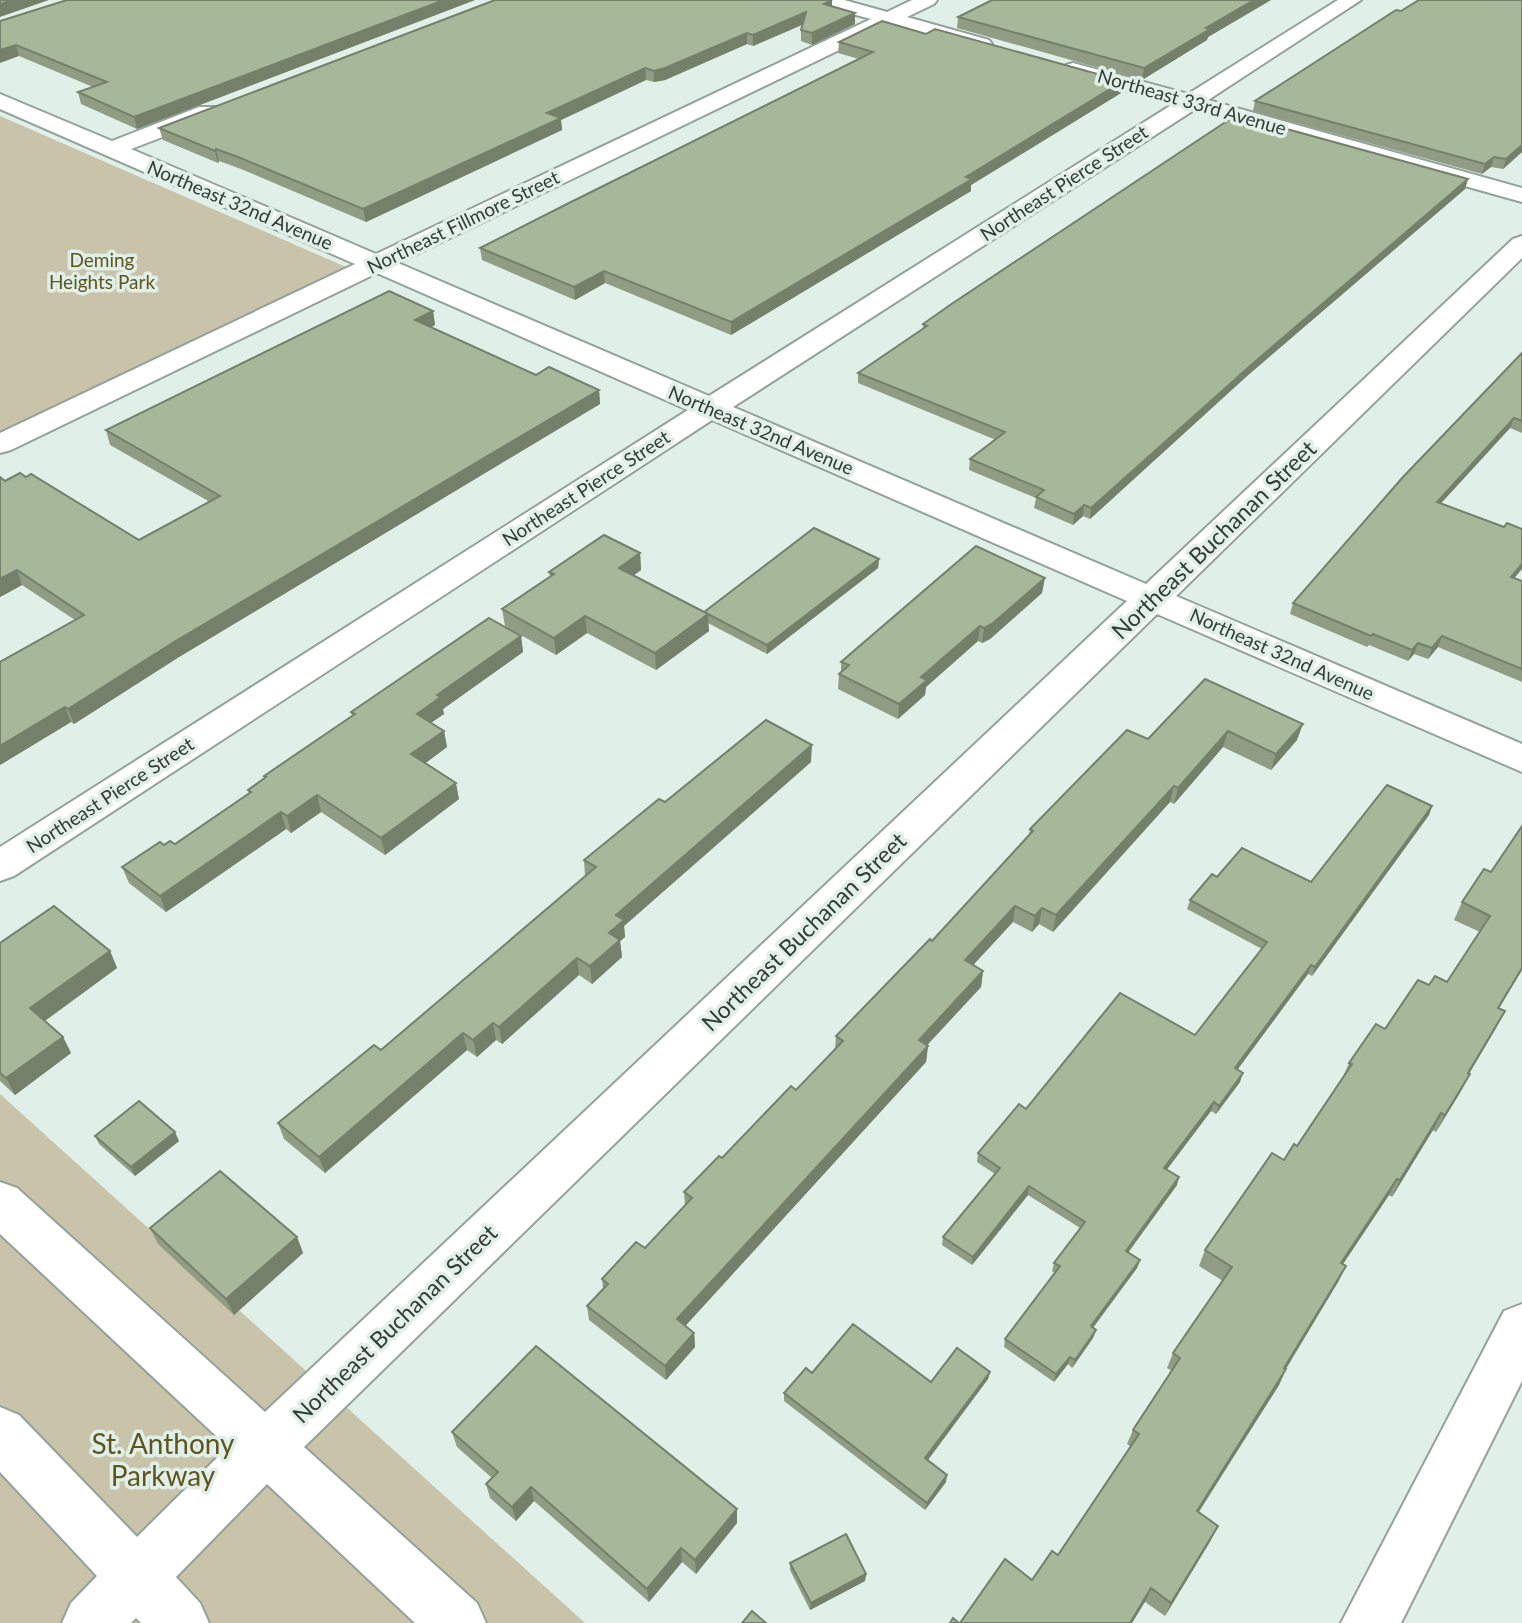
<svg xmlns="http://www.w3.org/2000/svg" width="1522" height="1623" font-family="Lato,sans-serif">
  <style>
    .green { fill: #c8c3a9 }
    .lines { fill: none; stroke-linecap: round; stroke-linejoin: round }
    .minor-casing { stroke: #93a29a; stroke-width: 4 }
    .minor { fill: #fff; fill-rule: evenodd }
    .wall { fill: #909d84 }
    .shaded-wall { fill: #75806b }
    .building { fill: #a7b799; stroke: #75806b; stroke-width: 2 }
    .labels { text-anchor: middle; stroke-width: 7; stroke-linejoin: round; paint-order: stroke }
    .far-street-label { font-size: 19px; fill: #343b37; stroke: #e0f0e8 }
    .far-park-label { font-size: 19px; fill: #60551e; stroke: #e0f0e8 }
    .street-label { font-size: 23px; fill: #343b37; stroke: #e0f0e8 }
    .near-park-label { font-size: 28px; fill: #60551e; stroke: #e0f0e8 }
  </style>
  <rect width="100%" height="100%" fill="#e0f0e8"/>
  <g class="green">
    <path d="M0 116 346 267 0 433Z"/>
    <path d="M0 1094 585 1623H0Z"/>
  </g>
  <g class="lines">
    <defs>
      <g id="minor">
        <path d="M812 0H844L887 12 912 0H937L934 4 907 17 989 40 992 44 989 48 982 50 891 25 398 263 709 396 1173 104 1066 73 1063 69 1066 65 1073 63 1188 94 1338 0H1361L1208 100 1522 188V202L1194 110 733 407 1146 584 1513 239 1522 236V258L1176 596 1522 744V772L1157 614 304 1447 477 1603 486 1623H415L267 1484 176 1577 200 1603 209 1623H141L136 1618 131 1623H62L71 1603 97 1576 0 1472V1407L19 1415 137 1537 228 1447 0 1234V1182L17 1188 265 1412 1127 601 712 420 14 876 0 881V847L688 410 377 273 11 450 0 453V433L355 264 0 109V94L112 141 199 107H215L218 112 215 117 131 149 376 254 871 19 815 4Z"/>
        <path d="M1522 1304V1381L1401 1623H1341L1504 1311Z"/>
      </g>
    </defs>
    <use href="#minor" class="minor-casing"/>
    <use href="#minor" class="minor"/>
  </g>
  <g class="wall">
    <path d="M67 0H475L137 129 81 104 78 92 93 87 19 56 0 21Z"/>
    <path d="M992 0H1271L1208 37 1207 40 1142 80 957 28 958 17Z"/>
    <path d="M832 6 855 24 812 45 801 41V30L802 25 753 46 747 44 665 80 654 82 646 80 561 120 562 130 366 222 241 169 219 161 218 163 163 140 159 128Z"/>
    <path d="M926 34 1123 81 1121 93 971 185V191L731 335 605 283 575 300 482 260 480 248 859 59 838 53 839 42Z"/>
    <path d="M1255 101 1522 152 1503 169 1491 167 1482 174 1253 111Z"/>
    <path d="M1468 179 1465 189 1247 376 1090 519 1083 516 1073 525 1034 508 1036 498 969 470 970 459 996 440 858 383V373L923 329V324Z"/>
    <path d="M433 311 435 325 431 327 536 375 599 390 600 404 179 657 74 724 71 722 0 765 75 620 22 585 0 597V477L5 481 139 540 210 502 110 445 106 430Z"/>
    <path d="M1522 353V433L1510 428 1441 503 1515 578 1522 581V682L1438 647 1428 659 1414 654 1408 661 1369 645 1367 647 1290 614 1293 603Z"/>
    <path d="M640 553 641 570 633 576 704 612 879 559 878 568 767 654 708 623 709 631 656 670 587 633 556 655 505 626 502 609 550 577 549 572Z"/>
    <path d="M1042 593 990 639 982 643 978 641 926 687 925 695 898 719 838 689 839 674 841 672V662Z"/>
    <path d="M521 636 523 652 443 709 444 714 431 723 444 731 447 747 425 763 459 799 385 855 321 812 291 833 286 829 166 912 129 883 122 867 164 845 175 844 249 794 248 790 265 778 264 776 352 716 351 712Z"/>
    <path d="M1205 679 1297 740 1271 770 1223 747 1174 804 1170 802 1053 932 1039 924 1032 932 1013 922 973 965 983 971 981 987 927 1045 928 1046 926 1062 685 1326 694 1333 695 1347 666 1380 589 1320 587 1306 603 1289 602 1279 645 1248 685 1205 684 1192 796 1090 835 1049 836 1036 932 941 1029 834 1030 829 1148 739Z"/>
    <path d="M811 762 624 926 625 937 620 941 622 957 592 984 579 975 502 1044 496 1040 477 1057 467 1050 325 1173 284 1139 278 1123 381 1050 585 876 584 860 665 802Z"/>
    <path d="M1432 806 1429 815 1312 976 1308 974 1237 1070 1240 1082 1216 1114 1211 1111 1167 1169 1177 1185 1128 1253 1140 1260 1137 1268 1093 1328 1096 1330 1093 1338 1072 1368 1068 1364 1054 1382 1004 1347 1005 1339 1055 1273 1052 1271 1054 1263 1080 1228 1028 1195 972 1265 942 1245 943 1237 995 1174 977 1162 978 1153 1026 1109 1195 1035 1262 949 1187 909 1190 900 1217 877 1311 882Z"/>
    <path d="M1491 872 1499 1008 1496 1028 1469 1074H1470L1461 1091 1436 1132 1433 1130 1392 1197 1389 1195 1343 1264 1346 1266 1338 1282 1286 1369 1279 1385 1199 1512 1211 1540 1165 1616 1145 1602 1032 1580 1058 1555 1131 1447 1127 1444 1133 1430 1172 1371 1167 1368 1173 1353 1223 1281 1199 1266 1205 1250 1297 1146 1342 1079 1349 1063 1429 985 1447 982 1480 932 1454 920 1462 902Z"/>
    <path d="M0 943 110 951 117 968 45 1021 63 1037 71 1053 15 1095 0 1081Z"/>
    <path d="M95 1136 179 1141 135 1176 99 1144Z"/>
    <path d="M150 1228 297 1237 303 1253 234 1315 158 1244Z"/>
    <path d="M990 1372 988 1379 928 1460 946 1482 925 1510 784 1401V1393L931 1382Z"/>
    <path d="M452 1432 737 1523 696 1574 682 1562 649 1602 534 1501 516 1521 490 1498 486 1484 492 1478 457 1447Z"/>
    <path d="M790 1563 866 1574 865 1581 810 1610 790 1570Z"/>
  </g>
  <g class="shaded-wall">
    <path d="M13 0H49L0 17V4Z"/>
    <path d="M444 0H475L137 129 134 117Z"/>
    <path d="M832 0V12L824 4Z"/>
    <path d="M1254 0H1271L1208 37 1207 40 1142 80 1144 68 1206 28Z"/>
    <path d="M806 12V23L753 46V35Z"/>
    <path d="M855 13V24L812 45V33Z"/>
    <path d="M747 33V44L665 80 654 82V71Z"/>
    <path d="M16 45 19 56 0 63V50Z"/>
    <path d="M645 68 646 80 561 120 562 130 366 222 363 209 547 113Z"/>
    <path d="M1123 81 1121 93 971 185V191L731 335V322Z"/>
    <path d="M1522 145V152L1503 169 1506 159Z"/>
    <path d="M216 149 219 161 218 163 215 151Z"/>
    <path d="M1494 157 1491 167 1482 174 1485 164Z"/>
    <path d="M1468 179 1465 189 1247 376 1090 519 1091 508 1250 366Z"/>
    <path d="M604 271 605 283 575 300 574 287Z"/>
    <path d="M433 311 435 325 418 334 415 320Z"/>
    <path d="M599 390 600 404 179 657 74 724 68 709 174 642Z"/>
    <path d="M1514 418 1510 428 1433 512 1437 502Z"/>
    <path d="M1084 505 1083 516 1073 525 1074 514Z"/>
    <path d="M640 553 641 570 620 585 619 568Z"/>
    <path d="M879 559 878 568 767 654V645Z"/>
    <path d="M1522 564V569L1507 587 1511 577Z"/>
    <path d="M17 570 22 585 0 597V579Z"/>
    <path d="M1045 578 1042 593 990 639 982 643 984 628Z"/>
    <path d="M708 614 709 631 656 670 655 653Z"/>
    <path d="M585 616 587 633 556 655 554 638Z"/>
    <path d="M980 626 978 641 926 687 925 695 898 719 899 704 921 677Z"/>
    <path d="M521 636 523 652 443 709 444 714 420 730 417 714 437 695Z"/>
    <path d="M1442 636 1438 647 1428 659 1432 648Z"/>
    <path d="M1418 643 1414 654 1408 661 1412 650Z"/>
    <path d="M65 707 71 722 0 765V746Z"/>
    <path d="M1303 724 1297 740 1271 770 1276 754Z"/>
    <path d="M444 731 447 747 415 771 411 754Z"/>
    <path d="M1228 731 1223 747 1174 804 1178 788Z"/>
    <path d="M812 745 811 762 624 926 625 937 620 941 622 957 592 984 590 966 616 915Z"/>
    <path d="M456 783 459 799 385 855 381 838Z"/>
    <path d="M1174 786 1170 802 1053 932 1056 915Z"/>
    <path d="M317 795 321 812 291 833 287 816Z"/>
    <path d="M1432 806 1429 815 1312 976 1315 967Z"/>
    <path d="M281 812 286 829 166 912 160 896Z"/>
    <path d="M1015 906 1013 922 963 976 965 960Z"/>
    <path d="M1042 908 1039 924 1032 932 1035 916Z"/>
    <path d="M110 951 117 968 39 1025 30 1008Z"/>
    <path d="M577 958 579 975 502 1044 499 1027Z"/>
    <path d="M1311 965 1308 974 1232 1077 1235 1068Z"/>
    <path d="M1522 968V970L1489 1025 1498 1008Z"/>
    <path d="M983 971 981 987 917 1056 919 1040Z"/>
    <path d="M1505 1011 1496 1028 1459 1090 1468 1073Z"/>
    <path d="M493 1023 496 1040 477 1057 473 1040Z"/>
    <path d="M463 1033 467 1050 325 1173 319 1157Z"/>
    <path d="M63 1037 71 1053 15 1095 6 1078Z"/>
    <path d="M928 1046 926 1062 678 1334 677 1319Z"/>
    <path d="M1243 1073 1240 1082 1216 1114 1219 1106Z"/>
    <path d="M1470 1074 1461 1091 1436 1132 1445 1115Z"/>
    <path d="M1214 1102 1211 1111 1162 1176 1164 1168Z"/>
    <path d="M1441 1113 1433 1130 1392 1197 1400 1180Z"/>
    <path d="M175 1132 179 1141 135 1176 131 1167Z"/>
    <path d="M1179 1177 1177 1185 1123 1259 1126 1251Z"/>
    <path d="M1397 1179 1389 1195 1333 1279 1341 1263Z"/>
    <path d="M1029 1186 1028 1195 972 1265 973 1257Z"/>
    <path d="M297 1237 303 1253 234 1315 226 1299Z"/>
    <path d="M1140 1260 1137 1268 1088 1334 1091 1326Z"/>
    <path d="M1346 1266 1338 1282 1277 1383 1284 1368Z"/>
    <path d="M1096 1330 1093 1338 1072 1368 1075 1360Z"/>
    <path d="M694 1333 695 1347 666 1380 665 1366Z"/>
    <path d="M1070 1357 1068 1364 1054 1382 1056 1374Z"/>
    <path d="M1286 1369 1279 1385 1190 1525 1197 1511Z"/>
    <path d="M990 1372 988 1379 924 1465 925 1458Z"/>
    <path d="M947 1475 946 1482 925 1510 927 1503Z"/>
    <path d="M531 1487 534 1501 516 1521 512 1507Z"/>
    <path d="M737 1509V1523L696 1574 695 1560Z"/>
    <path d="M1218 1526 1211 1540 1165 1616 1171 1603Z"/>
    <path d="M681 1548 682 1562 649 1602 647 1589Z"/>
    <path d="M866 1574 865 1581 810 1610 811 1603Z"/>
    <path d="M1151 1588 1145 1602 1132 1623H1130Z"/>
  </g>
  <g class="building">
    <path d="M0 0H13L0 4Z"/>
    <path d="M67 0H444L134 117 78 92 107 82 16 45 0 50V21Z"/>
    <path d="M495 0H832L824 4 855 13 812 33 801 30 806 12 753 35 747 33 665 68 654 71 645 68 547 113 561 118 363 209 238 157 216 149 215 151 159 128Z"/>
    <path d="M992 0H1254L1206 28 1210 29 1144 68 958 17Z"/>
    <path d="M1419 0H1522V145L1506 159 1494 157 1485 164 1255 101 1396 10 1401 11Z"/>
    <path d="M882 21 926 34 935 29 1123 81 966 177 972 179 731 322 604 271 574 287 480 248 571 202 873 52 839 42Z"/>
    <path d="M1236 115 1468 179 1250 366 1091 508 1084 505 1074 514 1036 497 1044 490 970 459 1005 432 858 373 927 326 923 324 950 305Z"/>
    <path d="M389 291 433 311 415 320 536 375 549 367 599 390 174 642 68 709 65 707 0 746V662L84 615 17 570 0 579V477L5 481 20 473 26 477 31 474 139 540 220 496 106 430Z"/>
    <path d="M1522 353V421L1514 418 1437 502 1504 527 1507 523 1522 529V564L1511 577 1522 581V669L1442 636 1432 648 1418 643 1412 650 1373 634 1371 636 1293 603 1403 477Z"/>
    <path d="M814 528 879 559 767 645 704 612Z"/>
    <path d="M604 535 640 553 619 568 708 614 655 653 585 616 554 638 502 609 554 574 549 572Z"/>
    <path d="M976 546 1045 578 992 624 984 628 980 626 921 677 927 680 899 704 839 674 849 665 841 662Z"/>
    <path d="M489 618 521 636 437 695 441 697 417 714 444 731 411 754 456 783 381 838 317 795 287 816 281 812 160 896 122 867 160 842 164 845 170 841 175 844 251 792 248 790 266 777 264 776 355 714 351 712Z"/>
    <path d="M1205 679 1303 724 1276 754 1228 731 1178 788 1174 786 1056 915 1042 908 1035 916 1015 906 965 960 983 971 919 1040 928 1046 677 1319 694 1333 665 1366 587 1306 608 1284 602 1279 636 1242 645 1248 692 1198 684 1192 719 1156 722 1158 791 1086 796 1090 843 1041 836 1036 930 939 932 941 1033 831 1030 829 1127 730 1148 739Z"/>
    <path d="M766 720 812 745 616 915 624 920 609 933 620 940 590 966 577 958 499 1027 493 1023 473 1040 463 1033 319 1157 278 1123 374 1045 381 1050 596 867 584 860 659 799 665 802Z"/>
    <path d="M1387 785 1432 806 1315 967 1311 965 1235 1068 1243 1073 1219 1106 1214 1102 1164 1168 1179 1177 1126 1251 1140 1260 1091 1326 1096 1330 1075 1360 1070 1357 1056 1374 1005 1339 1060 1266 1054 1263 1085 1222 1029 1186 973 1257 943 1237 1000 1168 978 1153 1019 1104 1026 1109 1120 993 1195 1035 1267 942 1190 900 1212 874 1217 877 1242 848 1311 882Z"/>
    <path d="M1522 826V968L1498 1008 1505 1011 1468 1073 1470 1074 1445 1115 1441 1113 1400 1180 1397 1179 1341 1263 1346 1266 1284 1368 1286 1369 1197 1511 1218 1526 1171 1603 1151 1588 1130 1623H960L1005 1559 1032 1580 1052 1551 1058 1555 1139 1434 1133 1430 1180 1358 1173 1353 1232 1267 1205 1250 1272 1153 1284 1160 1294 1144 1297 1146 1352 1064 1349 1063 1376 1024 1385 1029 1418 980 1429 985 1435 976 1447 982 1490 916 1462 902 1484 869 1491 872Z"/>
    <path d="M54 906 110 951 30 1008 63 1037 6 1078 0 1073V943Z"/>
    <path d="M139 1101 175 1132 131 1167 95 1136Z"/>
    <path d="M220 1171 297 1237 226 1299 150 1228Z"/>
    <path d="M853 1324 931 1382 957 1348 990 1372 925 1458 947 1475 927 1503 784 1393 806 1368 812 1373Z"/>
    <path d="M536 1346 737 1509 695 1560 681 1548 647 1589 531 1487 512 1507 486 1484 498 1472 452 1432Z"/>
    <path d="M846 1534 866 1574 811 1603 790 1563Z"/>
    <path d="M752 1611 766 1623H742Z"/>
    <path d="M953 1618 959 1623H950Z"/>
  </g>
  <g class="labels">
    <g class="far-street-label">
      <text transform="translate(1192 102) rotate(16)" y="7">Northeast 33rd Avenue</text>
      <text transform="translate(1064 183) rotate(-33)" y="7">Northeast Pierce Street</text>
      <text transform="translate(240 205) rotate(23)" y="7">Northeast 32nd Avenue</text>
      <text transform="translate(463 222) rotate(-26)" y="7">Northeast Fillmore Street</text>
      <text transform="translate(761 430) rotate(23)" y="7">Northeast 32nd Avenue</text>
      <text transform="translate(586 488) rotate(-33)" y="7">Northeast Pierce Street</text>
      <text transform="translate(1282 654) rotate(24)" y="7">Northeast 32nd Avenue</text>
      <text transform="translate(110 795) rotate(-33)" y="7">Northeast Pierce Street</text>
    </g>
    <g class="far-park-label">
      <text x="102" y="267">Deming<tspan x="102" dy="22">Heights Park</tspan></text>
    </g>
    <g class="street-label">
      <text transform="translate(1214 540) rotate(-44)" y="8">Northeast Buchanan Street</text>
      <text transform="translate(804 932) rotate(-44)" y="8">Northeast Buchanan Street</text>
      <text transform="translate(395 1324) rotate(-44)" y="8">Northeast Buchanan Street</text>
    </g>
    <g class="near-park-label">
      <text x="163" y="1454">St. Anthony<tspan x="163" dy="32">Parkway</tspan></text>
    </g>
  </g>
</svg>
